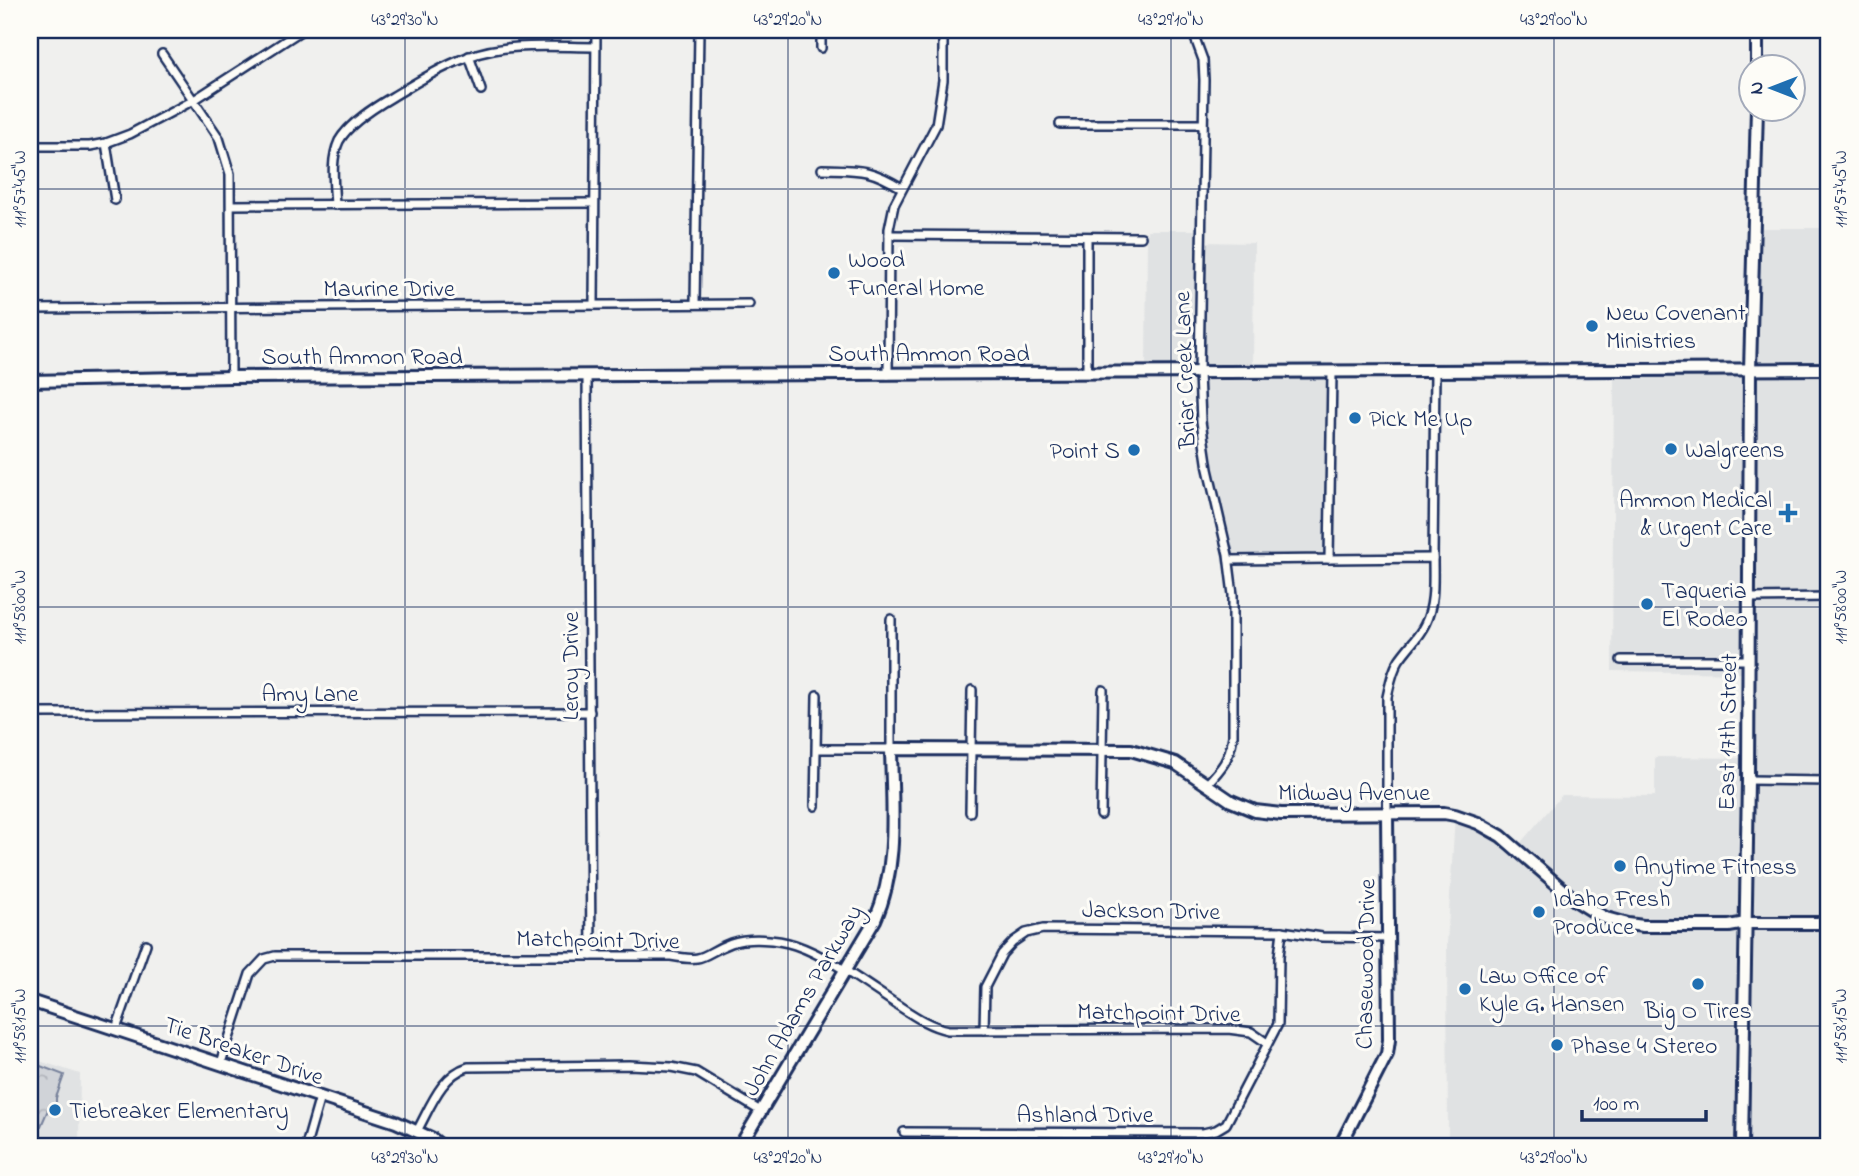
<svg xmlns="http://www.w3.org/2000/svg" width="1859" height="1176" font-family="'Indie Flower',sans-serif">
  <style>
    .built { fill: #e0e2e3 }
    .park { fill: url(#park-crowns); stroke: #76819b; stroke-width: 2 }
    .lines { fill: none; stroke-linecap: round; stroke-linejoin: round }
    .street-casing { stroke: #1b2f5e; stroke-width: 12 }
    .secondary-casing { stroke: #1b2f5e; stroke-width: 16 }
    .street { stroke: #fdfcf7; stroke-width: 7 }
    .secondary { stroke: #fdfcf7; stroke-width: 10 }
    .ticks { fill: none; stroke: #1b2f5e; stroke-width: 2; stroke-opacity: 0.45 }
    .poi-dot { fill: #1f6fb2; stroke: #fdfcf7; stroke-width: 2.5 }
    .labels { text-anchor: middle; stroke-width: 6; stroke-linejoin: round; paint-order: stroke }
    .poi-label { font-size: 24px; fill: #1b2f5e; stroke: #fdfcf7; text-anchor: start }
    .street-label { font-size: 24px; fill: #1b2f5e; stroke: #fdfcf7 }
    .neatline { fill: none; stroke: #1b2f5e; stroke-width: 2.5 }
    .ticks-label { font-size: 18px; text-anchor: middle; fill: #1b2f5e }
  </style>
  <defs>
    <pattern id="park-crowns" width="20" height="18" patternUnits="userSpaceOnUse" patternTransform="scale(1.75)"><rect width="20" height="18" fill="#d0d3d8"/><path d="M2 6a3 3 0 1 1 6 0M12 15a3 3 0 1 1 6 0" fill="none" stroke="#b2b5bc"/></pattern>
  </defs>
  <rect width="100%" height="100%" fill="#f0f0ee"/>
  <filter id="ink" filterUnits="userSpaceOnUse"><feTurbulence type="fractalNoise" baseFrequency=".0143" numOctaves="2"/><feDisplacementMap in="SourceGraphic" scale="14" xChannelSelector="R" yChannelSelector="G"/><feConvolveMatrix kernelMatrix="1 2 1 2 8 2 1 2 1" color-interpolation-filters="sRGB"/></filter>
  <g filter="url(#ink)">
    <g class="built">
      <path d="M1755 228H1829V1146H1448L1447 944 1455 815 1516 848 1562 795 1655 796V757L1748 758 1749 673 1612 671 1614 371 1750 370Z"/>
      <path d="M1147 230H1201V242L1254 243 1253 373H1332V565L1229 563 1208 469 1199 373H1146Z"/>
      <path d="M30 1058 80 1074 79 1146H30Z"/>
    </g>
    <path class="park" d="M30 1062 64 1075 56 1098V1105H50L41 1126H32L31 1146Z"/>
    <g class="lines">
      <defs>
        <g id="street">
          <path d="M1192 30 1203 60 1204 80 1199 373 1201 421 1208 469 1228 555 1233 595V736C1229 760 1223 767 1206 785"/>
          <path d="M821 48V30"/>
          <path d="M162 54 219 138 230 174 231 377"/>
          <path d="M469 56 481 90"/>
          <path d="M1060 124H1202"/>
          <path d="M106 143 115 200"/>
          <path d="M30 146H90L106 143 130 134 194 100 302 30"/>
          <path d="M822 169C860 170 869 168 902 188"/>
          <path d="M231 205 594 203"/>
          <path d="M335 205C334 185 330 160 339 141 349 123 375 107 392 97 417 82 441 67 468 57 507 42 554 47 595 47"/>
          <path d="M889 235 1141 237"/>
          <path d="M1087 237V373"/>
          <path d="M695 304 699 30"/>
          <path d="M594 305 596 30"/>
          <path d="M30 309 749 304"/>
          <path d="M888 375 889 229 894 205 936 125 943 80V30"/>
          <path d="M587 377 591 956"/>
          <path d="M1433 558 1435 372"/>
          <path d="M1329 559 1433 558C1433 580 1435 604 1425 624 1419 637 1407 648 1399 660 1392 671 1390 684 1387 697V814"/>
          <path d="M1229 560 1329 559 1332 373"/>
          <path d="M1750 598 1829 597"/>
          <path d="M1621 660H1749"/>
          <path d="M30 713 590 712"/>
          <path d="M817 749H891V619"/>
          <path d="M1748 780 1829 781"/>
          <path d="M815 806 817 695"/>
          <path d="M970 812 972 690"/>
          <path d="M1101 815 1103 690"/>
          <path d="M30 941 32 937"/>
          <path d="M116 1029 146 944"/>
          <path d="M984 1030 985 987 1002 954 1013 942 1026 933 1043 929 1282 931 1322 937 1388 938"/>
          <path d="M221 1063 250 974 264 959 275 956H671C708 963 701 954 731 943 749 937 777 939 795 945 828 956 867 985 896 1004 913 1015 928 1026 948 1030L1228 1029 1251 1032 1267 1043"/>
          <path d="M417 1131C430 1108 441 1075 468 1067L629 1065 671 1067 696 1072 762 1112"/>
          <path d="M904 1132 1203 1133 1216 1130 1226 1124 1278 1024 1279 956 1282 931"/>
          <path d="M306 1146 320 1097"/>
          <path d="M984 1146V1133"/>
        </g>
        <g id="secondary">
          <path d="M1757 66V30"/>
          <path d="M30 381 231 377 1829 369"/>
          <path d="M30 1001 396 1122 431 1138 441 1146"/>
          <path d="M740 1146 875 920C899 866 892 806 891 749L1131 750 1175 763 1231 801 1255 811 1281 814 1444 813 1455 815 1478 823 1501 836 1575 900 1591 910 1606 918 1628 924 1643 926H1729L1746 923H1829"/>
          <path d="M1340 1146 1387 1054 1389 1040 1387 814"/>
          <path d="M1742 1146 1748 780 1750 370 1757 108"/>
        </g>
      </defs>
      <use href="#street" class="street-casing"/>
      <use href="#secondary" class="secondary-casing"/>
      <use href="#street" class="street"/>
      <use href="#secondary" class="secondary"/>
    </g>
  </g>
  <path class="ticks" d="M405 30V1146M788 30V1146M1171 30V1146M1554 30V1146M30 189H1829M30 607H1829M30 1026H1829"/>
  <g class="poi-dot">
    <circle cx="834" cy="273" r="7"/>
    <circle cx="1592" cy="326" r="7"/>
    <circle cx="1355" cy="418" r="7"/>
    <circle cx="1671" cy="449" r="7"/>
    <circle cx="1134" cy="450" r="7"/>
    <path d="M1784.5 502.5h7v7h7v7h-7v7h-7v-7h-7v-7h7z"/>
    <circle cx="1647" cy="604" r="7"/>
    <circle cx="1620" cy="866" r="7"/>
    <circle cx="1539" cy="912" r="7"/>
    <circle cx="1698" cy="984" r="7"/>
    <circle cx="1465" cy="989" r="7"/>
    <circle cx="1557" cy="1045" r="7"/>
    <circle cx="55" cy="1110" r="7"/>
  </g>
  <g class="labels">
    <g class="poi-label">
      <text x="848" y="267">Wood<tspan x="848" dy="28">Funeral Home</tspan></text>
      <text x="1606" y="320">New Covenant<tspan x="1606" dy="28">Ministries</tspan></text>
      <text x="1369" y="426">Pick Me Up</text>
      <text x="1685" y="457">Walgreens</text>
      <text x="1120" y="458" text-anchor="end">Point S</text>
      <text x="1772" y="507" text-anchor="end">Ammon Medical<tspan x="1772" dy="28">&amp; Urgent Care</tspan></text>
      <text x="1661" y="598">Taqueria<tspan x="1661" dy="28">El Rodeo</tspan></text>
      <text x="1634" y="874">Anytime Fitness</text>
      <text x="1553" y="906">Idaho Fresh<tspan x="1553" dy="28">Produce</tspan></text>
      <text x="1479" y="983">Law Office of<tspan x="1479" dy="28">Kyle G. Hansen</tspan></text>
      <text x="1698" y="1018" text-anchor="middle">Big O Tires</text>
      <text x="1571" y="1053">Phase 4 Stereo</text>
      <text x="69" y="1118">Tiebreaker Elementary</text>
    </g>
    <g class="street-label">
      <text x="389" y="296">Maurine Drive</text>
      <text x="929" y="361">South Ammon Road</text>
      <text x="362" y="364">South Ammon Road</text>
      <text transform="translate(1184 370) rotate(-92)" y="8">Briar Creek Lane</text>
      <text transform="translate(570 666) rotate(-90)" y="8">Leroy Drive</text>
      <text x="310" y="701">Amy Lane</text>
      <text transform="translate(1727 732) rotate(-89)" y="8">East 17th Street</text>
      <text x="1354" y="800">Midway Avenue</text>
      <text transform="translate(1151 910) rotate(1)" y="8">Jackson Drive</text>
      <text transform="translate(598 939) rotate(1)" y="8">Matchpoint Drive</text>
      <text transform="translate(1365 964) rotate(-89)" y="8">Chasewood Drive</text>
      <text transform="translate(802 1000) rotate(-60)" y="8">John Adams Parkway</text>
      <text transform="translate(1159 1012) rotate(1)" y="8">Matchpoint Drive</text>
      <text transform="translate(244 1050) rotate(19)" y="8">Tie Breaker Drive</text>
      <text x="1085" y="1122">Ashland Drive</text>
    </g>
  </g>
  <rect width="1859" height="1176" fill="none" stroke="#fdfcf7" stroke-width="77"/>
  <g transform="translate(1772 88) rotate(270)"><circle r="33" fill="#fdfcf7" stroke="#a3aaba" stroke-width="2"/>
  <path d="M0-5L12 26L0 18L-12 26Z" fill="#1f6fb2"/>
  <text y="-10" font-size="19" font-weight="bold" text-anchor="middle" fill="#1b2f5e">N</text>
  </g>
  <path d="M1582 1110v10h124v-10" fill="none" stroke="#1b2f5e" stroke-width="3.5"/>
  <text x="1593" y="1110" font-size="21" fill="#1b2f5e" stroke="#fdfcf7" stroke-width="5" paint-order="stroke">100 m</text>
  <rect x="38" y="38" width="1782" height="1100" class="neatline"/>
  <g class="ticks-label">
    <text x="405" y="25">43°29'30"N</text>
    <text x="788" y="25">43°29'20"N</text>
    <text x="1171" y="25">43°29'10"N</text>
    <text x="1554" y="25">43°29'00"N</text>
    <text transform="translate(1840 189) rotate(-90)" y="6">111°57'45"W</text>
    <text transform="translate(19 189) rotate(-90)" y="6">111°57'45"W</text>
    <text transform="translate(1840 607) rotate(-90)" y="6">111°58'00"W</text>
    <text transform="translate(19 607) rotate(-90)" y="6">111°58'00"W</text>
    <text transform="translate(1840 1026) rotate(-90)" y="6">111°58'15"W</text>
    <text transform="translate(19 1026) rotate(-90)" y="6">111°58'15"W</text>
    <text x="405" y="1163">43°29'30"N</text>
    <text x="788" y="1163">43°29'20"N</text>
    <text x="1171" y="1163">43°29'10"N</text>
    <text x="1554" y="1163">43°29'00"N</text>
  </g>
</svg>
